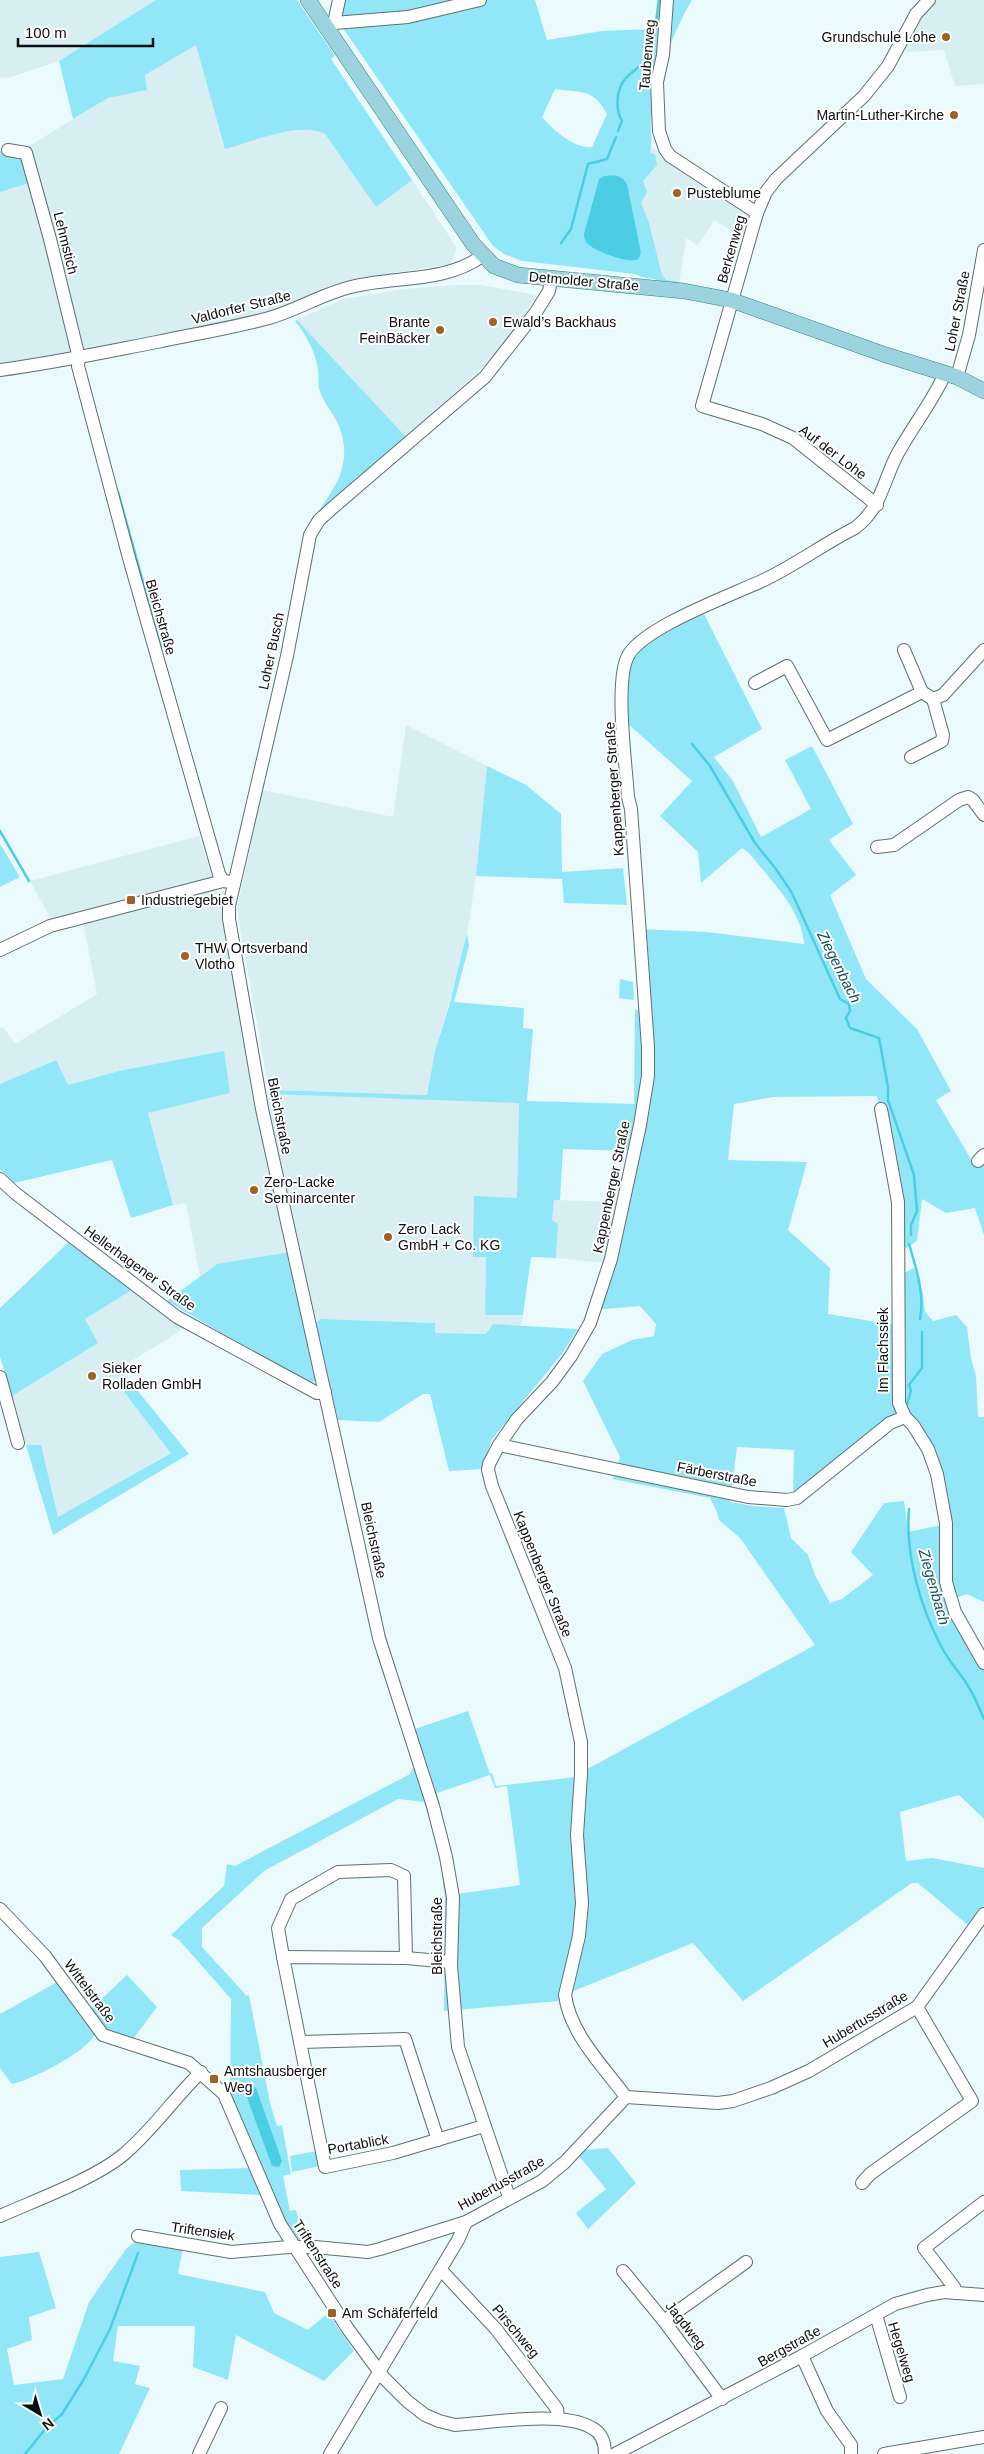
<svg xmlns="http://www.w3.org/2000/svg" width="984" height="2454" font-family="Arial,sans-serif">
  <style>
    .built { fill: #d7eef3 }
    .green { fill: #91e7f7; fill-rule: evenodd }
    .water { fill: #4bcee4 }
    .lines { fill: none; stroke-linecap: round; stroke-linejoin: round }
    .stream { stroke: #4bcee4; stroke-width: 2.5 }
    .minor-casing { stroke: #616e70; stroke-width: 14 }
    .major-casing { stroke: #3d7c87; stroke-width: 16 }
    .minor { stroke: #fff; stroke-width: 12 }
    .major { stroke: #9bd4de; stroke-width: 15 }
    .poi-dot { fill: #9f6126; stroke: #fff; stroke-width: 2 }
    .labels { text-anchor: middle; stroke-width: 4; stroke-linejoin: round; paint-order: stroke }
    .poi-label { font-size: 14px; fill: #090e0f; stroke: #fff; text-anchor: start }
    .street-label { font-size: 14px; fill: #090e0f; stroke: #fff }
    .water-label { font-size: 15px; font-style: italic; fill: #174f58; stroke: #fff }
  </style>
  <rect width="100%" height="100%" fill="#ebfafd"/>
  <g class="built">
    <path d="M0 0H156L59 61 8 78 0 77Z"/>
    <path d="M934 0H984V84L955 86 944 50 906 52 903 46 911 28Z"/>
    <path d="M196 45 211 96 292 131 316 129 325 134 376 206 412 180 457 248 451 264 342 281 268 313 244 320 43 358 0 364V192L29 183 21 151 108 98 147 90 145 75Z"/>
    <path d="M652 147 751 217 744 238 714 220 698 245 686 238 679 285 657 281 635 181 644 170Z"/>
    <path d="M457 285H481L536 295 518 326 487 363 407 438 297 320 343 299 404 289Z"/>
    <path d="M406 725 487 766 476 876 465 946 435 1051 427 1095 269 1090 237 910 262 790 393 817Z"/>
    <path d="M199 836 226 919 259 1097 271 1094 519 1102 517 1198 473 1257H486L485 1315H523L521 1326 493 1324 486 1334 435 1333V1323L321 1319 306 1323 217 1264 200 1276 186 1203 173 1205 148 1113 230 1093 119 1071 68 1085 56 1060 0 1084V1028L3 1027 15 1044 97 994 82 916 52 921 30 881Z"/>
    <path d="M554 1200 620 1202 606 1263 556 1258 558 1224 552 1221Z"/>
    <path d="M135 1288 188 1326 120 1368 133 1385 124 1392 171 1452 58 1518 41 1445H26L12 1396 98 1343 85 1319Z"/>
  </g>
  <g class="green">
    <path d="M156 0H297L335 56 331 59 412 180 376 207 325 134C301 121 251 142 225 149L196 45 145 75 147 90 108 98 73 119 59 61Z"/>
    <path d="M342 0H535L547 40 602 31 653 29C655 16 659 12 663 0H692C670 37 658 77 651 119 650 131 653 141 650 153L655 154 657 165 643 181 647 192 641 203 649 223 662 275 666 280 679 282 678 284 642 277 635 274 522 261 504 254 493 246 338 21ZM555 89C582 93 593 88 607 114L592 147C575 149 553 130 542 117Z"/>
    <path d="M0 151 23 159 29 183 0 192Z"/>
    <path d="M297 320 407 438 312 520C334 490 354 465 339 426 334 413 322 402 319 388 318 382 319 375 318 369 315 351 306 335 295 321Z"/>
    <path d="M703 612 762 729 714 757 733 781 761 837 811 809 785 760 812 746 853 824 829 840 856 875 830 895 866 979 917 1029 951 1091 936 1100 975 1166 984 1158V1235L975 1208 946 1213 922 1199 917 1241 897 1254 886 1144 877 1096 774 1097 734 1104 728 1160 807 1162 788 1230 830 1268 828 1314 889 1324H900L898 1276 914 1268 923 1294 925 1312 933 1321 956 1315 967 1327 971 1358 976 1376 978 1417H984V1602L967 1594 948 1601 984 1659V1819L959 1795 900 1812 906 1861 932 1858 984 1868V1906L969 1926 918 1883H912L743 2001 693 1943 561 1996 559 2001 444 2011 445 1899 440 1858 424 1802 398 1799 264 1871 202 1928V1947L246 1995 243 1996 249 1995 270 2103 277 2126 282 2125 291 2174 283 2176 290 2211 296 2210 303 2237 307 2238 308 2243 296 2239 283 2217 230 2092 231 1999 179 1940 171 1935 224 1886 227 1864 235 1866 410 1774 414 1766 377 1655 341 1487 361 1529 385 1635 415 1729 468 1711 490 1774 492 1773 496 1786 577 1777 580 1773 815 1645 740 1538 719 1520 717 1512 710 1498 613 1479 620 1457 583 1381 602 1354 632 1340 654 1336 656 1324 640 1306 593 1310 631 1151 563 1149 560 1200H554L552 1220 558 1224 556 1258 531 1257 523 1315H485L486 1257H473L474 1196 517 1198 519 1103 271 1094 269 1090 427 1095 435 1051 449 1006 467 933 469 946 454 1002 524 1008 523 1028 533 1029 527 1101 634 1104 635 1010H642L639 929 706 932 804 944C802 910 770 880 750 854L742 848 701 883 698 852 660 816 692 781 626 722C626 711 622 677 626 668 634 642 680 623 703 612ZM904 1419 925 1450 934 1480 941 1525 908 1532 904 1501 884 1503 851 1552 873 1575 842 1599 830 1603 815 1575 808 1555 791 1538 784 1508 753 1506 730 1502 737 1447 794 1450 793 1497ZM490 1775 495 1788 507 1786 520 1885 457 1894 452 1855 437 1793Z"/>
    <path d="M487 766 526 785 561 814 562 872 623 868 627 905 564 903 562 879 476 876Z"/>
    <path d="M0 844 20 877 0 887Z"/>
    <path d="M620 979 633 982 634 1000 619 998Z"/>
    <path d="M224 1051 230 1093 148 1113 173 1205 131 1218 112 1160 14 1183 0 1169V1084L56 1060 68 1085 119 1071Z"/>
    <path d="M71 1240 135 1288 85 1319 98 1343 12 1396 0 1357V1308Z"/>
    <path d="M290 1252 317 1375 316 1381 311 1383 301 1380 167 1301 217 1264Z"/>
    <path d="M321 1319 435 1323V1333L486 1334 493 1324 578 1329 562 1354 492 1439 482 1469 449 1471 430 1394H423L379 1422 338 1420 316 1322Z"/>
    <path d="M133 1385 189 1454 53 1535 26 1445H41L58 1517 171 1453 124 1392Z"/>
    <path d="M127 1975 157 2007 131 2042 96 2032C90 2051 31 2080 12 2084L0 2068V2014L59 1981 91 2009Z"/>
    <path d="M608 2148 636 2183 588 2229 576 2213 606 2189 579 2156 584 2150Z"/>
    <path d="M317 2151 320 2166 292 2172 290 2156Z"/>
    <path d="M249 2168 261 2195 181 2191 180 2170Z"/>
    <path d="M136 2241 183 2247 178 2274 265 2292 274 2313 308 2330 328 2313 354 2351 324 2381 236 2335 228 2380 193 2367 195 2326H118L113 2361 140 2366 135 2384 150 2388 119 2454H0V2257L39 2252 56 2308 29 2317 32 2340 7 2349 14 2385 63 2379 89 2302 126 2249Z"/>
  </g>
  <g class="water">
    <path d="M604 176C614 175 621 174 627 184L640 248C641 251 641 256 638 259 630 265 591 250 586 242 585 241 584 235 584 234L599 179Z"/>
    <path d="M250 2084 256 2088 282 2161 279 2167 272 2166 245 2092Z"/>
  </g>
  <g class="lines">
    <g class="stream">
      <path d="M618 131 622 121C615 109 616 89 626 78 634 69 645 65 650 53 656 38 656 16 659 0"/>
      <path d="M561 243 571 229 588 164 607 159 616 137"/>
      <path d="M118 492 161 647"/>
      <path d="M692 744 710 766 755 843 776 869 792 893 840 999 849 1004 850 1011 846 1018 850 1028 879 1038 888 1087V1100L914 1175 917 1211 911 1225V1235"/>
      <path d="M0 831 29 881"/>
      <path d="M909 1244C916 1268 925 1294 920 1319"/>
      <path d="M907 1404 911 1391 909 1385 922 1368V1332"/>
      <path d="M909 1509C905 1554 920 1606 941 1646 948 1660 958 1671 967 1684 974 1695 979 1707 984 1719"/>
      <path d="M25 2454 47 2427 62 2414 84 2379 110 2329 138 2253"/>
    </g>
    <defs>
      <g id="minor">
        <path d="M667 0 663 55 657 82 659 131 665 149 670 156 757 213"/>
        <path d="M334 23 408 17 480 0"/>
        <path d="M329 27 334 23 339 0"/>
        <path d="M8 150 26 153 50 239 79 358 78 366 129 558 219 874 223 881"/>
        <path d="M0 370C53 363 105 352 157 342 195 334 232 328 269 318 297 310 322 294 351 287 393 276 446 283 482 256"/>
        <path d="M957 377 969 335 984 250"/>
        <path d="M877 505 793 438 762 424 702 406 757 213 766 192 776 179 864 96 888 66 916 14 929 0"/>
        <path d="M904 650 922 692 933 699 943 695 984 650"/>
        <path d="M755 683 787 666 827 740 922 692"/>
        <path d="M911 757 942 741 943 735 933 699"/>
        <path d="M877 847 894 845 959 800 968 797 973 800 984 815"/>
        <path d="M0 950 50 926 223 881 231 882"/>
        <path d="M881 1109 898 1202 899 1403 905 1417 913 1425 928 1449 937 1474 946 1523V1582L955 1612 984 1663"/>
        <path d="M978 1161 984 1155"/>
        <path d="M0 1179 15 1193 177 1317 317 1393 325 1392"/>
        <path d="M0 1377 18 1443"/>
        <path d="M499 1445 748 1497 787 1500 797 1498 890 1423 905 1417"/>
        <path d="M0 1909 45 1956 103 2035 189 2063 224 2094 280 2224 348 2329 384 2378 407 2401 425 2415 439 2421 455 2425C490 2423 562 2410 592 2428 602 2433 605 2444 605 2454"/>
        <path d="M283 1957 278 1928 291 1899 338 1872 391 1870 404 1876 406 1958"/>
        <path d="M451 1962 406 1958 283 1957 325 2167 393 2153 484 2126"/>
        <path d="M301 2042 405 2039 438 2140"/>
        <path d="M626 2097C604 2067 570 2034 565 1995L579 1936 582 1903 577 1835 581 1774V1742L565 1668 492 1486 488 1470 489 1464 499 1445 517 1419 552 1382 571 1356 590 1323 611 1259 640 1125 648 1076V1047L631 809 628 797C626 765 615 685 627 658 639 628 735 594 766 579 797 564 825 543 855 528 882 508 883 480 898 453 913 426 932 402 945 374"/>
        <path d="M862 2183 870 2174 972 2101 917 2007"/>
        <path d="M509 2197 458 2047 451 1966 453 1897 446 1857 433 1806 379 1638 262 1109 229 919V906L287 656 310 535 319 520 337 504 485 377 536 312 549 291 551 280"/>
        <path d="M0 2216C36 2200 94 2179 123 2155 152 2131 174 2098 201 2072"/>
        <path d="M138 2236 231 2252 289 2247H315L368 2252 380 2249 466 2222 542 2181 565 2162 626 2097 718 2103 733 2101 771 2088 809 2071 917 2007 984 1914"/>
        <path d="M441 2270 496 2329 557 2409 558 2418"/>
        <path d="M623 2271 664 2321 722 2399"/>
        <path d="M956 2293 954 2287 924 2248 984 2202"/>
        <path d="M876 2315 900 2397"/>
        <path d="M664 2321 746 2262"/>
        <path d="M802 2356 827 2411 851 2445V2454"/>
        <path d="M199 2454 221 2408"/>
        <path d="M330 2454 458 2240 466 2222"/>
        <path d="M615 2454 802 2356 895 2304 927 2295 944 2292 984 2295"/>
        <path d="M884 2454 984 2437"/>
      </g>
      <path id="major" d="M308 0 473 244 494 266 518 275 684 291 731 300 886 355 957 377 984 391"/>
    </defs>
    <use href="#minor" class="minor-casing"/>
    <use href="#major" class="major-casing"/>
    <use href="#minor" class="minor"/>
    <use href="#major" class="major"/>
  </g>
  <g class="poi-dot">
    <circle cx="946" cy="37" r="5"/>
    <circle cx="954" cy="115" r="5"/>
    <circle cx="677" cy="193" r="5"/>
    <circle cx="493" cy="322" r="5"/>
    <circle cx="440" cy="330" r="5"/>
    <rect x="126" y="895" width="10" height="10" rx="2.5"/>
    <circle cx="185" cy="956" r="5"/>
    <circle cx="254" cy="1190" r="5"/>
    <circle cx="388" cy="1237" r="5"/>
    <circle cx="92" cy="1376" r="5"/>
    <rect x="209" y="2074" width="10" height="10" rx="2.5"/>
    <rect x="327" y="2308" width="10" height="10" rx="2.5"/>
  </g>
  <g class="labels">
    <g class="poi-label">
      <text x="936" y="42" text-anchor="end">Grundschule Lohe</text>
      <text x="944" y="120" text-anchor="end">Martin-Luther-Kirche</text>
      <text x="687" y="198">Pusteblume</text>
      <text x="430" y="327" text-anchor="end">Brante<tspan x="430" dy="16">FeinBäcker</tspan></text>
      <text x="503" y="327">Ewald’s Backhaus</text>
      <text x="141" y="905">Industriegebiet</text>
      <text x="195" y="953">THW Ortsverband<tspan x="195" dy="16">Vlotho</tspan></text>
      <text x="264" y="1187">Zero-Lacke<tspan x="264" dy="16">Seminarcenter</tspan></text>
      <text x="398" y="1234">Zero Lack<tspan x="398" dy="16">GmbH + Co. KG</tspan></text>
      <text x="102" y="1373">Sieker<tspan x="102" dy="16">Rolladen GmbH</tspan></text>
      <text x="224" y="2076">Amtshausberger<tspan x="224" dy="16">Weg</tspan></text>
      <text x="342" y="2318">Am Schäferfeld</text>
    </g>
    <g class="street-label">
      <text transform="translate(647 55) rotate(-85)" y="5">Taubenweg</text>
      <text transform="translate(66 243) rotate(76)" y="5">Lehmstich</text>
      <text transform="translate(731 249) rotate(-74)" y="5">Berkenweg</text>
      <text transform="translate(584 281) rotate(5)" y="5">Detmolder Straße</text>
      <text transform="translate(241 307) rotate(-14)" y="5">Valdorfer Straße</text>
      <text transform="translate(957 311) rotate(-79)" y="5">Loher Straße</text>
      <text transform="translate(833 452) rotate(37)" y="5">Auf der Lohe</text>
      <text transform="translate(161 617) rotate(74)" y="5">Bleichstraße</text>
      <text transform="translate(271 651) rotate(-78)" y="5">Loher Busch</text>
      <text transform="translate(614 789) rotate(-94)" y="5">Kappenberger Straße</text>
      <text transform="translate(280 1116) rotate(79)" y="5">Bleichstraße</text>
      <text transform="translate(611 1187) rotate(-78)" y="5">Kappenberger Straße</text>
      <text transform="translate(140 1268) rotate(36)" y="5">Hellerhagener Straße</text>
      <text transform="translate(883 1350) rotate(-90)" y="5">Im Flachssiek</text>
      <text transform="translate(717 1474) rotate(11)" y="5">Färberstraße</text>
      <text transform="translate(374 1540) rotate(78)" y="5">Bleichstraße</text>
      <text transform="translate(543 1574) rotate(68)" y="5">Kappenberger Straße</text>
      <text transform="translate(437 1936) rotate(-90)" y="5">Bleichstraße</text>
      <text transform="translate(90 1991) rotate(53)" y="5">Wittelstraße</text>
      <text transform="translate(865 2019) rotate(-31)" y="5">Hubertusstraße</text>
      <text transform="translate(358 2144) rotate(-10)" y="5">Portablick</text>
      <text transform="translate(501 2183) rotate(-29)" y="5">Hubertusstraße</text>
      <text transform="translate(203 2231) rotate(8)" y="5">Triftensiek</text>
      <text transform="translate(318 2254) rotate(57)" y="5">Triftenstraße</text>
      <text transform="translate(686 2325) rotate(52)" y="5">Jagdweg</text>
      <text transform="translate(516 2331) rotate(50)" y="5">Pirschweg</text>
      <text transform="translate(789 2346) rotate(-29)" y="5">Bergstraße</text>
      <text transform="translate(902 2352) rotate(73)" y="5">Hegelweg</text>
    </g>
    <g class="water-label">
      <text transform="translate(839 967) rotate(63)" y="5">Ziegenbach</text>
      <text transform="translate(934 1587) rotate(74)" y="5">Ziegenbach</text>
    </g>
  </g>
  <g transform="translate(40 2414) rotate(142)" stroke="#ffffff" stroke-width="4" paint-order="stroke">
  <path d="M0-4L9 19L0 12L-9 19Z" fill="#090e0f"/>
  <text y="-8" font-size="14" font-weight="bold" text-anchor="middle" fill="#090e0f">N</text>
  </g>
  <path d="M18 38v8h135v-8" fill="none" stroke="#090e0f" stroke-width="2.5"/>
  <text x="25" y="38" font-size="15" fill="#090e0f" stroke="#ffffff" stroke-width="4" paint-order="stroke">100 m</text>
</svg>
